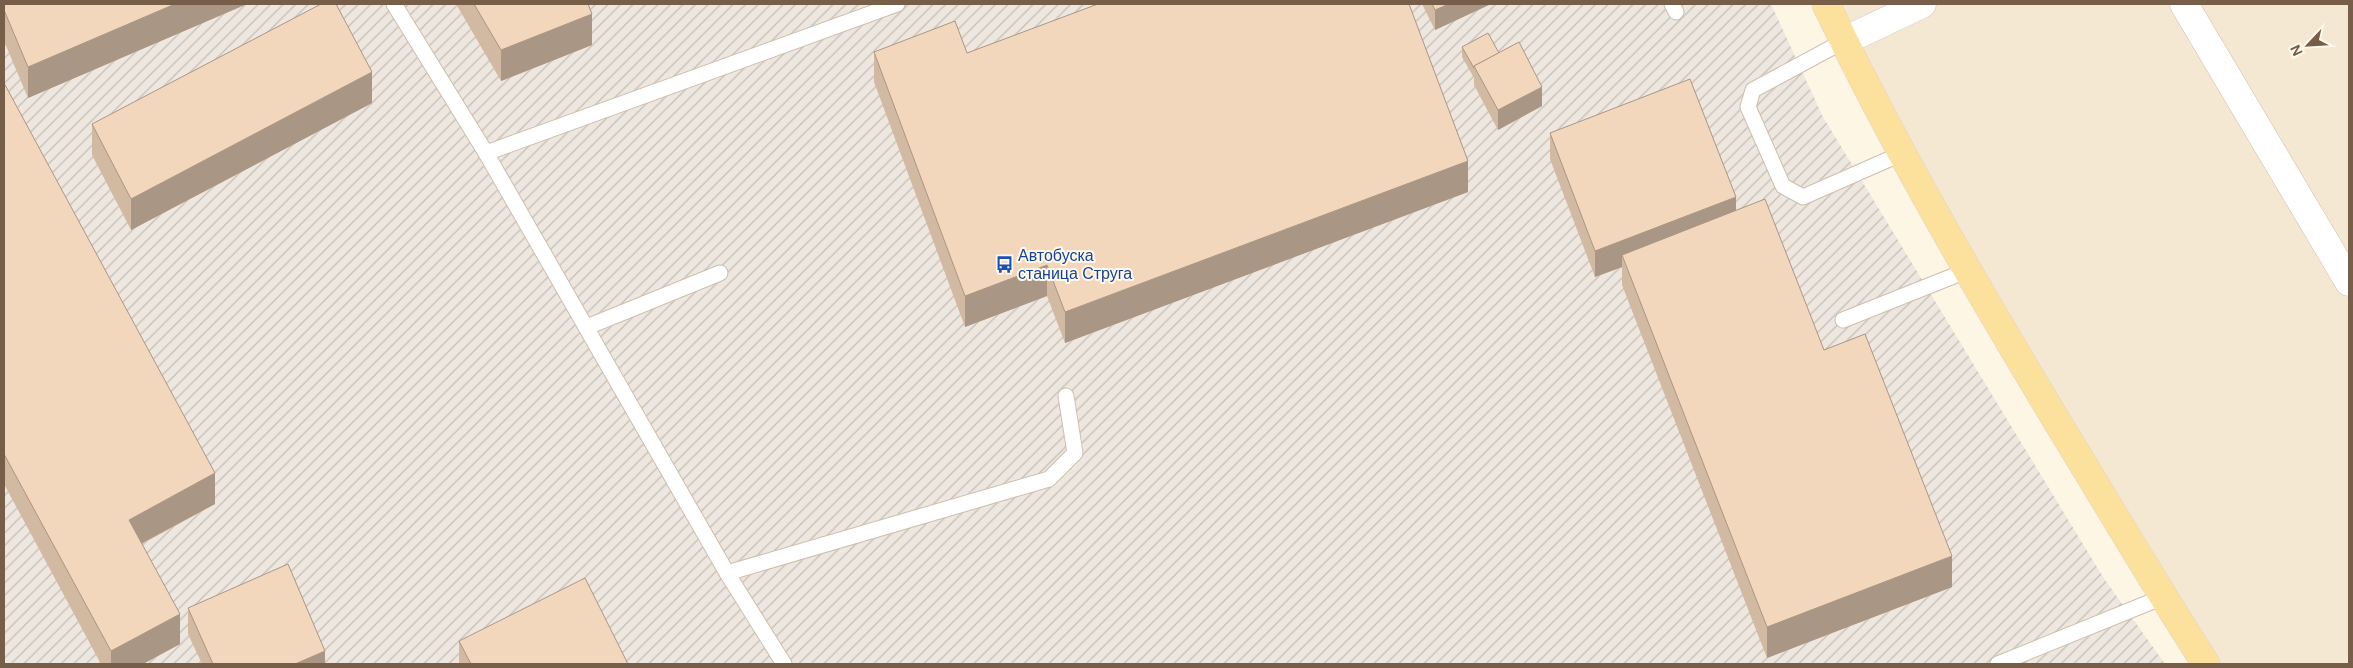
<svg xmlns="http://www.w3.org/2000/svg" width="2353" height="668" font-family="'DM Sans',sans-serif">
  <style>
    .residential { fill: #f5e8d3 }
    .industrial { fill: url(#industrial-furrows) }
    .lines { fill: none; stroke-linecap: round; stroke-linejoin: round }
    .service-casing { stroke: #cfbeab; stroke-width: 17 }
    .minor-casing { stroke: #cfbeab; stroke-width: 29 }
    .primary-casing { stroke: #dbd5d0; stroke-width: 29 }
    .service { stroke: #fff; stroke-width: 15 }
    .minor { stroke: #fff; stroke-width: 28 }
    .primary { stroke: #fce19c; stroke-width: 28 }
    .wall { fill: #d1b9a2 }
    .shaded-wall { fill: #aa9684 }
    .building { fill: #f3d7bc; stroke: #aa9684 }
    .labels { text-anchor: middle; stroke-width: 4; stroke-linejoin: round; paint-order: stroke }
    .transit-label { font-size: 16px; fill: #164399; stroke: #fff9ec; text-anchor: start }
  </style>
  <defs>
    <pattern id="industrial-furrows" width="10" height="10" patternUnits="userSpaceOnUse" patternTransform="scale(1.25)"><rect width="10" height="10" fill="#ede7df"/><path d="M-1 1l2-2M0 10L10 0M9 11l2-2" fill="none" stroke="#c5beb7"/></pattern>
  </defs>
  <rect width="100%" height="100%" fill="#fdf6e5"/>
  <path class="residential" d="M1827 4H2349V664H2206Z"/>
  <path class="industrial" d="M4 4H1771L1823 117 2103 577 2165 664H4Z"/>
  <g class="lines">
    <defs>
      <g id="service">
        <path d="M394 4 486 153 727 573 784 664"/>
        <path d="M1672 4 1676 12"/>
        <path d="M1844 41 1753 90 1748 107 1783 186 1803 197 1901 154"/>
        <path d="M486 153 897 4"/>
        <path d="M1843 320 1966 271"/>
        <path d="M587 327 720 273"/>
        <path d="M727 573 1049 479 1075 453 1066 396"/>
        <path d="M1998 664 2163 597"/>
      </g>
      <g id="minor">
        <path d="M2184 4 2349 282"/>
        <path d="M1844 41 1922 4"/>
      </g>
      <path id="primary" d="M1826 4C1895 149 1975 285 2058 423 2107 503 2155 585 2206 664"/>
    </defs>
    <use href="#service" class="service-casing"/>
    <use href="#minor" class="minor-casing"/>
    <use href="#primary" class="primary-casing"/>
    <use href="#service" class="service"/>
    <use href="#minor" class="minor"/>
    <use href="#primary" class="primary"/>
  </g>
  <g class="wall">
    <path d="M4 4H247L28 98 4 41Z"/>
    <path d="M456 4H588L592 45 501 81Z"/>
    <path d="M1422 4H1491L1435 30Z"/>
    <path d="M1462 47 1499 53 1542 106 1498 130 1474 85V78L1462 57Z"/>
    <path d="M874 52 967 53 1468 192 1065 343 1047 296 965 327 874 82Z"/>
    <path d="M4 83 215 504 142 544 180 644 143 664H101L4 484Z"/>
    <path d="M372 103 131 230 92 155V124Z"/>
    <path d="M1550 133 1736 211 1824 350 1952 587 1767 658 1622 285V267L1595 277 1550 159Z"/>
    <path d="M188 608 325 664H202L188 634Z"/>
    <path d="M459 641 628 664H459Z"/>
  </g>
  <g class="shaded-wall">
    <path d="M175 4H247L28 98V67Z"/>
    <path d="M1449 4H1491L1435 30V10Z"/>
    <path d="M592 14V45L501 81V50Z"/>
    <path d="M372 72V103L131 230V199Z"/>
    <path d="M1542 87V106L1498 130V110Z"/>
    <path d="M1468 161V192L1065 343V312Z"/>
    <path d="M1736 197V224L1622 255V267L1595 277V251Z"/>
    <path d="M1047 265V296L965 327V296Z"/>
    <path d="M215 473V504L129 550V520Z"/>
    <path d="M1952 556V587L1767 658V627Z"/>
    <path d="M180 614V644L143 664H111V651Z"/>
    <path d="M325 651V664H295Z"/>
  </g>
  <g class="building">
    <path d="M4 4H175L28 67 4 10Z"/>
    <path d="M321 4H336L372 72 131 199 92 124Z"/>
    <path d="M474 4H588L592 14 501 50Z"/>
    <path d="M1098 4H1409L1468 161 1065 312 1047 265 965 296 874 52 955 21 967 53Z"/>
    <path d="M1432 4H1449L1435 10Z"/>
    <path d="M1488 33 1499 53 1474 66V68L1462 47Z"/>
    <path d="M1519 42 1542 87 1498 110 1474 66Z"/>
    <path d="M1690 79 1736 197 1595 251 1550 133Z"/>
    <path d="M4 83 215 473 129 520 180 614 111 651 4 454Z"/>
    <path d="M1765 199 1824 350 1865 334 1952 556 1767 627 1622 255Z"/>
    <path d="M288 564 325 651 295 664H213L188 608Z"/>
    <path d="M585 578 628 664H471L459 641Z"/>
  </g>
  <defs>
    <symbol id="bus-bare" viewBox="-9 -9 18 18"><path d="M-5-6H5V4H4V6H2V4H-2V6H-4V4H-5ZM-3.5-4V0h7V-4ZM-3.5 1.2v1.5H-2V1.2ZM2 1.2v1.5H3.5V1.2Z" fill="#1a4fb4" stroke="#fff9ec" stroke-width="2.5" paint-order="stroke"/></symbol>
  </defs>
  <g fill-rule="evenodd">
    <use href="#bus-bare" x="992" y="252" width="25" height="25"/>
  </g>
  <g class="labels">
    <g class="transit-label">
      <text x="1018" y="261">Автобуска<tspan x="1018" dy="18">станица Струга</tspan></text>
    </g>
  </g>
  <rect width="2353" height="668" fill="none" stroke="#765e49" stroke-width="10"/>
  <g transform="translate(2308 45) rotate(245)" stroke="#fff9ec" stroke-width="4" paint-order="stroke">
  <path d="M0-4L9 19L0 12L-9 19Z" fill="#765e49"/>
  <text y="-8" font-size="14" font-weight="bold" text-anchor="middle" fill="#765e49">N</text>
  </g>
</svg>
